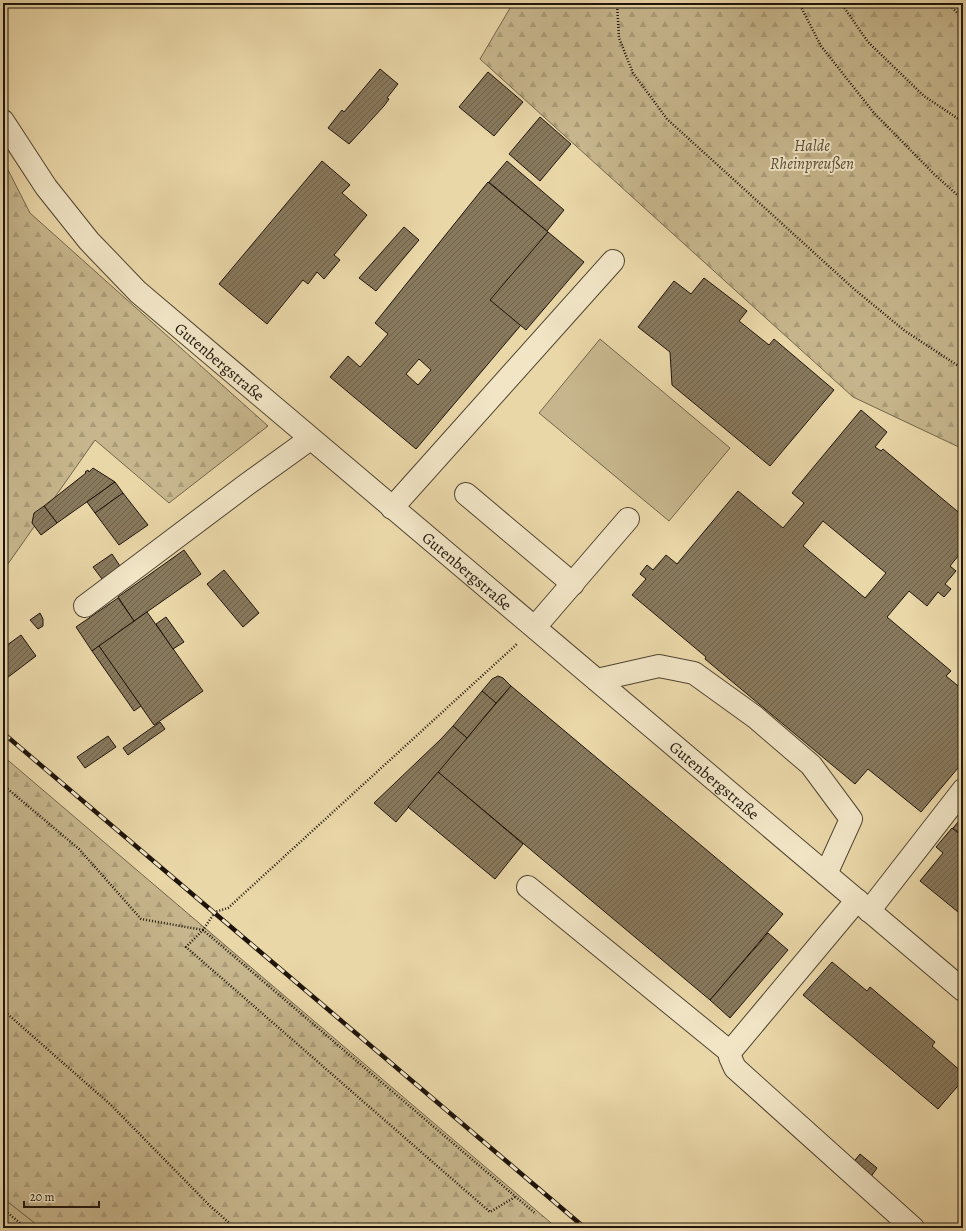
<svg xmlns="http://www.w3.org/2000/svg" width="966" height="1231" font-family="Alegreya,serif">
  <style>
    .green { fill: #c7b68d; stroke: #72654c }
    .forest { fill: url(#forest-firs); stroke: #72654c }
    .building { fill: url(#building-hatch); stroke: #1e140b; fill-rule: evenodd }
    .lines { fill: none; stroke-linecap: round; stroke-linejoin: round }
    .minor-casing { stroke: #514532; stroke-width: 24 }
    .path { stroke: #1e140b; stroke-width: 2.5; stroke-dasharray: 1 2; stroke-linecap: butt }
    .minor { stroke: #f1e5c6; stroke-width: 22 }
    .rail-casing { stroke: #1e140b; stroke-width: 4.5 }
    .rail { stroke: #f1e5c6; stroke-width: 3; stroke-dasharray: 9; stroke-linecap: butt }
    .labels { text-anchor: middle; stroke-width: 4; stroke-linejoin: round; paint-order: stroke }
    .park-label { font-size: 16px; font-style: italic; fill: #594d38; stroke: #f1e5c6 }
    .street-label { font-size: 16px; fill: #1e140b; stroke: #f1e5c6 }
  </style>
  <defs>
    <pattern id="forest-firs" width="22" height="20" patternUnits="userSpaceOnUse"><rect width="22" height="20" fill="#c7b68d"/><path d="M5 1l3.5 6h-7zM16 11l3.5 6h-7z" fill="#aa9c78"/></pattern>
    <pattern id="building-hatch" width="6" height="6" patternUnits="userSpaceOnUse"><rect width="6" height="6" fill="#88795d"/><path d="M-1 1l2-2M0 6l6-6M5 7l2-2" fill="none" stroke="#6f624b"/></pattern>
  </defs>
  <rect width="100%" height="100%" fill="#ead7a8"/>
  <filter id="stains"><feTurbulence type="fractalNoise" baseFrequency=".005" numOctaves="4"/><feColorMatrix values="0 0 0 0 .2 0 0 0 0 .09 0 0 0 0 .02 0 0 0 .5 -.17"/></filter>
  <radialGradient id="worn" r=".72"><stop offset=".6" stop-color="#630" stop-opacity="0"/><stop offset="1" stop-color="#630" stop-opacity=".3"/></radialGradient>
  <g class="green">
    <path d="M600 339 730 448 669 521 539 413Z"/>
    <path d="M3 1198 41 1228H3Z"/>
  </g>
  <g class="forest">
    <path d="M513 3H963V449L853 397 480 59Z"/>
    <path d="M3 160 30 213 268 426 169 503 95 440 3 571Z"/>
    <path d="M3 756 557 1228H41L3 1198Z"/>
  </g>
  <g class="building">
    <path d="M380 69 398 84 387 98 389 99 384 106 349 144 328 128 342 110 344 112Z"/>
    <path d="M488 72 523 102 494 136 459 107Z"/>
    <path d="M540 117 571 144 540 181 509 154Z"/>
    <path d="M322 161 350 185 342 193 367 215 334 255 340 260 324 279 317 272 308 284 303 280 267 324 219 284Z"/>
    <path d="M507 161 564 210 547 231 489 182Z"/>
    <path d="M488 182 548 232 493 300 521 325 416 449 330 377 348 356 360 367 388 334 375 323ZM419 359 431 370 418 385 406 374Z"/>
    <path d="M404 227 419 240 376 291 359 278Z"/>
    <path d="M548 232 584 262 526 330 490 300Z"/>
    <path d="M704 278 747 311 739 321 769 345 774 339 834 390 770 466 672 385 670 352 638 327 674 281 691 294Z"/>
    <path d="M861 410 887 432 875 447 881 451 883 449 963 516V550L950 566 956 571 945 584 951 589 944 597 938 592 927 606 909 591 887 617 951 671 946 676 963 690V762L921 812 868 769 855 784 705 659 706 657 632 595 646 579 640 574 647 565 653 570 666 555 677 564 738 491 783 528 804 503 792 493ZM823 521 886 573 865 598 803 546Z"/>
    <path d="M93 468 115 482 57 523 44 506 86 473 85 472 88 470 89 472Z"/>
    <path d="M115 482 123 493 95 513 87 502Z"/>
    <path d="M123 493 148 525 119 545 95 513Z"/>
    <path d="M44 506 57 523 41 535 32 523 34 513Z"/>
    <path d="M184 550 201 574 134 621 118 597Z"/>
    <path d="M112 554 120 566 102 579 93 567Z"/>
    <path d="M224 570 259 613 243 627 207 584Z"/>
    <path d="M118 598 134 621 92 651 76 627Z"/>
    <path d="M147 612 203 691 154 725 99 646Z"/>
    <path d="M40 613 43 619V626L38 629 30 620Z"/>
    <path d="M166 617 184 642 173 649 156 624Z"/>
    <path d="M21 635 36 656 3 681V648Z"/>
    <path d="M99 646 141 706 134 711 92 651Z"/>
    <path d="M498 676 503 678 511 686 496 703 482 691 492 679Z"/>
    <path d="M511 686 783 914 710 1000 438 772Z"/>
    <path d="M482 691 496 703 467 738 453 726Z"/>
    <path d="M160 722 165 729 128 755 123 748Z"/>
    <path d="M453 726 467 738 396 822 374 803 441 739Z"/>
    <path d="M108 736 116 747 85 768 77 757Z"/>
    <path d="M438 772 523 844 495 879 408 807Z"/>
    <path d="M963 816V836L953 828Z"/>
    <path d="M952 828 963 837V916L920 881 943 853 936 847Z"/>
    <path d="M768 933 788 950 730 1018 710 1000Z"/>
    <path d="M832 962 867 991 870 987 935 1042 932 1046 963 1073V1080L938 1109 803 995Z"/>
    <path d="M860 1154 877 1168 870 1178 852 1164Z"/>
  </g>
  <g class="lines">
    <defs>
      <g id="minor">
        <path id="s1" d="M3 121 46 187 89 241 138 292 963 990"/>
        <path d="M466 494 573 584"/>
        <path d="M392 508 613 261"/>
        <path d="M85 606 246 485 310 439"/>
        <path d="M535 627 628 519"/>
        <path d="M597 680 659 666 694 673 755 717 811 765 851 819 826 874"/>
        <path d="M528 887 730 1052 857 900"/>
        <path d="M869 911 963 790"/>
        <path d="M730 1052V1057L735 1068 913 1228"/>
      </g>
    </defs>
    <use href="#minor" class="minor-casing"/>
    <g class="path">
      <path d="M617 3 619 38 633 73 667 119 854 289 905 331 963 369"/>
      <path d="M799 3 821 46 874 113 934 174 963 200"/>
      <path d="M841 3 868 42 924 96 963 122"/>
      <path d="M948 3 963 19"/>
      <path d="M3 785 79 849 141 919 203 930 215 912 228 908 518 643"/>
      <path d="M3 1010 112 1106 210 1206 235 1228"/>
      <path d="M515 1197 490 1212 186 947 203 930 536 1214"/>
      <path d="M3 1209 26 1228"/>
    </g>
    <use href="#minor" class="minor"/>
    <defs>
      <path id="rail" d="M3 733 585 1228"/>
    </defs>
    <use href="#rail" class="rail-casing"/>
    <use href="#rail" class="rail"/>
  </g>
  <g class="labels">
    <g class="park-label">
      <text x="812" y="151">Halde<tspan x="812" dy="18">Rheinpreußen</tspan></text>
    </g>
    <g class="street-label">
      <text dy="6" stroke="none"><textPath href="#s1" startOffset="326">Gutenbergstraße</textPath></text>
      <text dy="6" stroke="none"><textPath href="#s1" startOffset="650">Gutenbergstraße</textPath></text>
      <text dy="6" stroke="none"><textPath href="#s1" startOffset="974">Gutenbergstraße</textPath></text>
    </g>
  </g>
  <rect width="966" height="1231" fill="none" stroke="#ead7a8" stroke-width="16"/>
  <rect x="4" y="4" width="958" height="1223" fill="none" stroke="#1e140b" stroke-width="2"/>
  <rect x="8" y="8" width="950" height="1215" fill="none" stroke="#1e140b"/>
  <path d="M24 1201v6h75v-6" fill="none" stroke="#1e140b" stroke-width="2"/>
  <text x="30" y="1201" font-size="12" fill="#1e140b" stroke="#f1e5c6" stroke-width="3" paint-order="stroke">20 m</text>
  <rect width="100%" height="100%" filter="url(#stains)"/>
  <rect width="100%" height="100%" fill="url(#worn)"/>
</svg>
